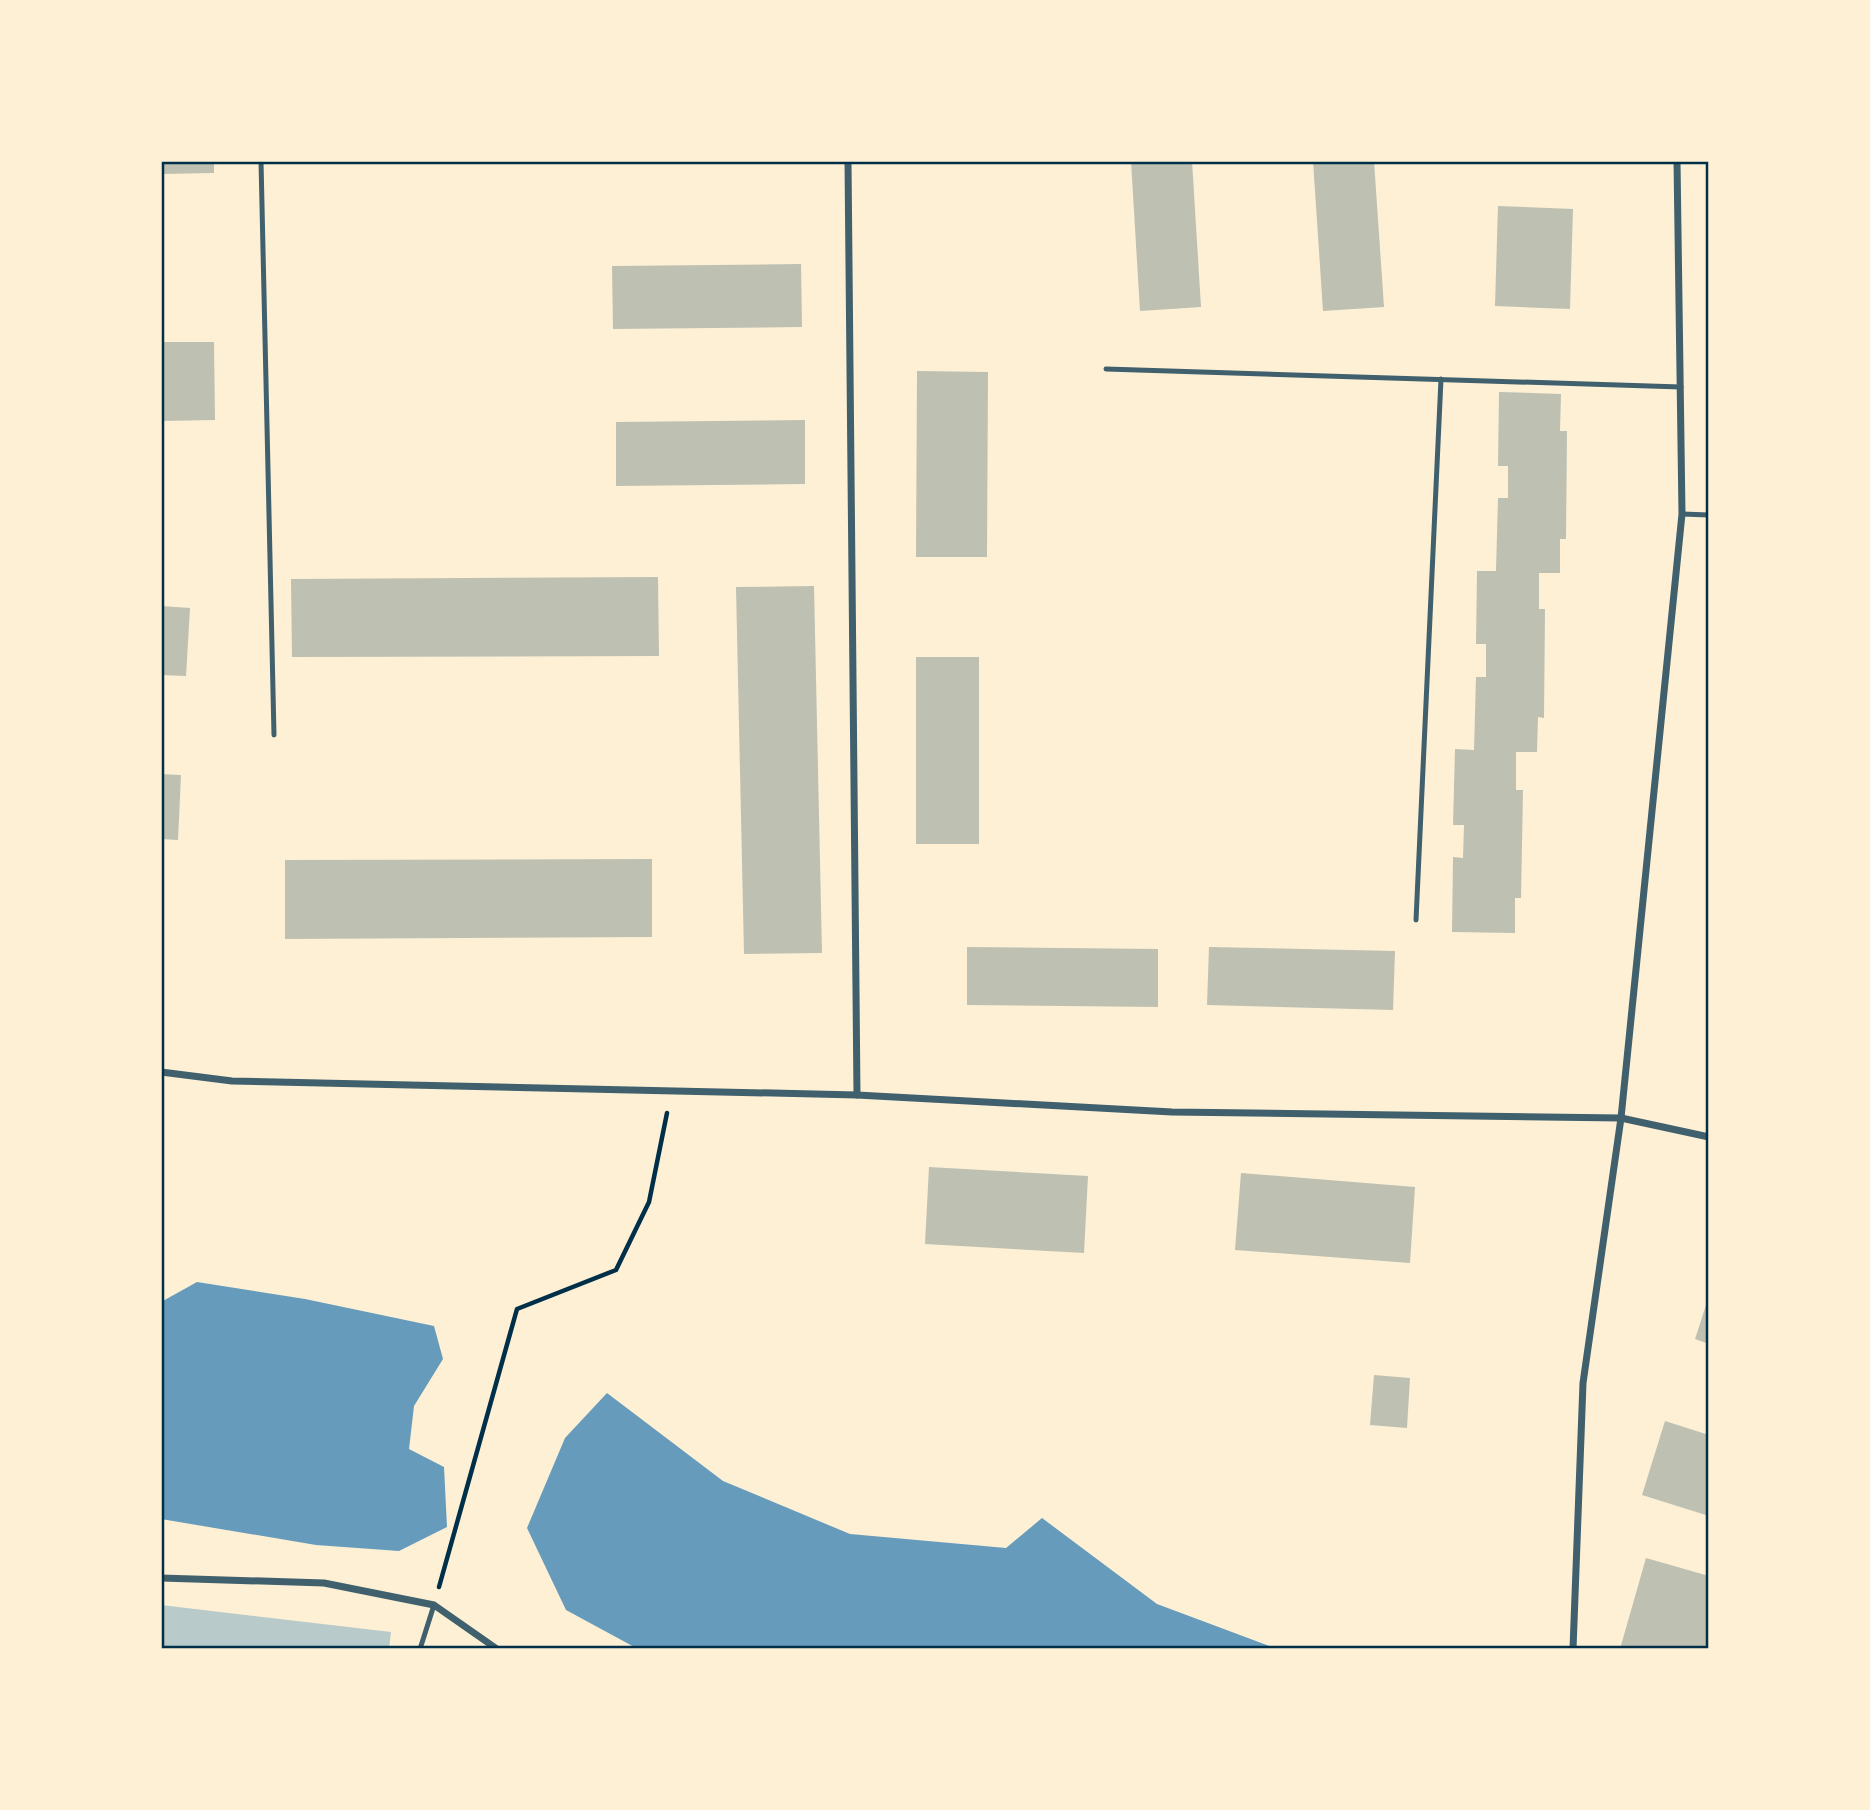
<svg xmlns="http://www.w3.org/2000/svg" width="1870" height="1810" font-family="'PT Sans Narrow',sans-serif">
  <style>
    .green { fill: #b9caca }
    .water { fill: #669bbc }
    .building { fill: #bec0b2 }
    .lines { fill: none; stroke-linecap: round; stroke-linejoin: round }
    .path { stroke: #003049; stroke-width: 4.5 }
    .service { stroke: #3f606c; stroke-width: 5 }
    .minor { stroke: #3f606c; stroke-width: 7 }
    .neatline { fill: none; stroke: #003049; stroke-width: 2.5 }
  </style>
  <rect width="100%" height="100%" fill="#fdf0d5"/>
  <path class="green" d="M161 1605 391 1632 389 1649H161Z"/>
  <g class="water">
    <path d="M197 1282 305 1299 434 1326 443 1359 414 1406 409 1449 444 1467 447 1527 399 1551 316 1545 161 1519V1302Z"/>
    <path d="M607 1393 723 1481 850 1534 1006 1548 1042 1518 1157 1604 1272 1647 1289 1649H638L566 1610 527 1528 565 1438Z"/>
  </g>
  <g class="building">
    <path d="M161 161H214V173L161 174Z"/>
    <path d="M1131 161H1192L1201 307 1140 311Z"/>
    <path d="M1313 161H1374L1384 307 1323 311Z"/>
    <path d="M1498 206 1573 209 1570 309 1495 306Z"/>
    <path d="M801 264 802 327 613 329 612 266Z"/>
    <path d="M161 342H214L215 420 161 421Z"/>
    <path d="M917 371 988 372 987 557H916Z"/>
    <path d="M1499 392 1561 394 1560 431H1567L1566 539H1560V573H1539V609H1545L1544 718 1538 717 1537 752H1516V790H1523L1521 898H1515V933L1452 932 1453 857 1463 858 1464 825H1453L1455 749 1474 750 1476 677H1486V644H1476L1477 571H1496L1498 498H1508V466H1498Z"/>
    <path d="M805 420V484L616 486V422Z"/>
    <path d="M658 577 659 656 292 657 291 579Z"/>
    <path d="M814 586 822 953 744 954 736 587Z"/>
    <path d="M161 606 190 608 186 676 161 675Z"/>
    <rect x="916" y="657" width="63" height="187"/>
    <path d="M161 774 181 775 178 840 161 839Z"/>
    <path d="M652 859V937L285 939V860Z"/>
    <path d="M967 947 1158 949V1007L967 1005Z"/>
    <path d="M1209 947 1395 951 1393 1010 1207 1005Z"/>
    <path d="M929 1167 1088 1176 1084 1253 925 1244Z"/>
    <path d="M1241 1173 1415 1187 1410 1263 1235 1250Z"/>
    <path d="M1708 1299H1709V1344L1695 1339Z"/>
    <path d="M1374 1375 1410 1378 1407 1428 1370 1425Z"/>
    <path d="M1665 1421 1709 1435V1516L1642 1495Z"/>
    <path d="M1646 1558 1709 1576V1649H1620Z"/>
  </g>
  <g class="lines">
    <path class="path" d="M439 1587 517 1309 616 1270 649 1202 667 1113"/>
    <g class="service">
      <path d="M261 161 274 735"/>
      <path d="M1106 369 1681 387"/>
      <path d="M1682 514 1709 515"/>
      <path d="M1416 920 1441 379"/>
      <path d="M420 1649 434 1605"/>
    </g>
    <g class="minor">
      <path d="M848 161 857 1095"/>
      <path d="M161 1072 232 1081 857 1095 1172 1112 1621 1118 1709 1137"/>
      <path d="M161 1578 324 1583 434 1605 497 1649"/>
      <path d="M1573 1649 1583 1383 1621 1118 1682 514 1677 161"/>
    </g>
  </g>
  <rect width="1870" height="1810" fill="none" stroke="#fdf0d5" stroke-width="326"/>
  <rect x="163" y="163" width="1544" height="1484" class="neatline"/>
</svg>
